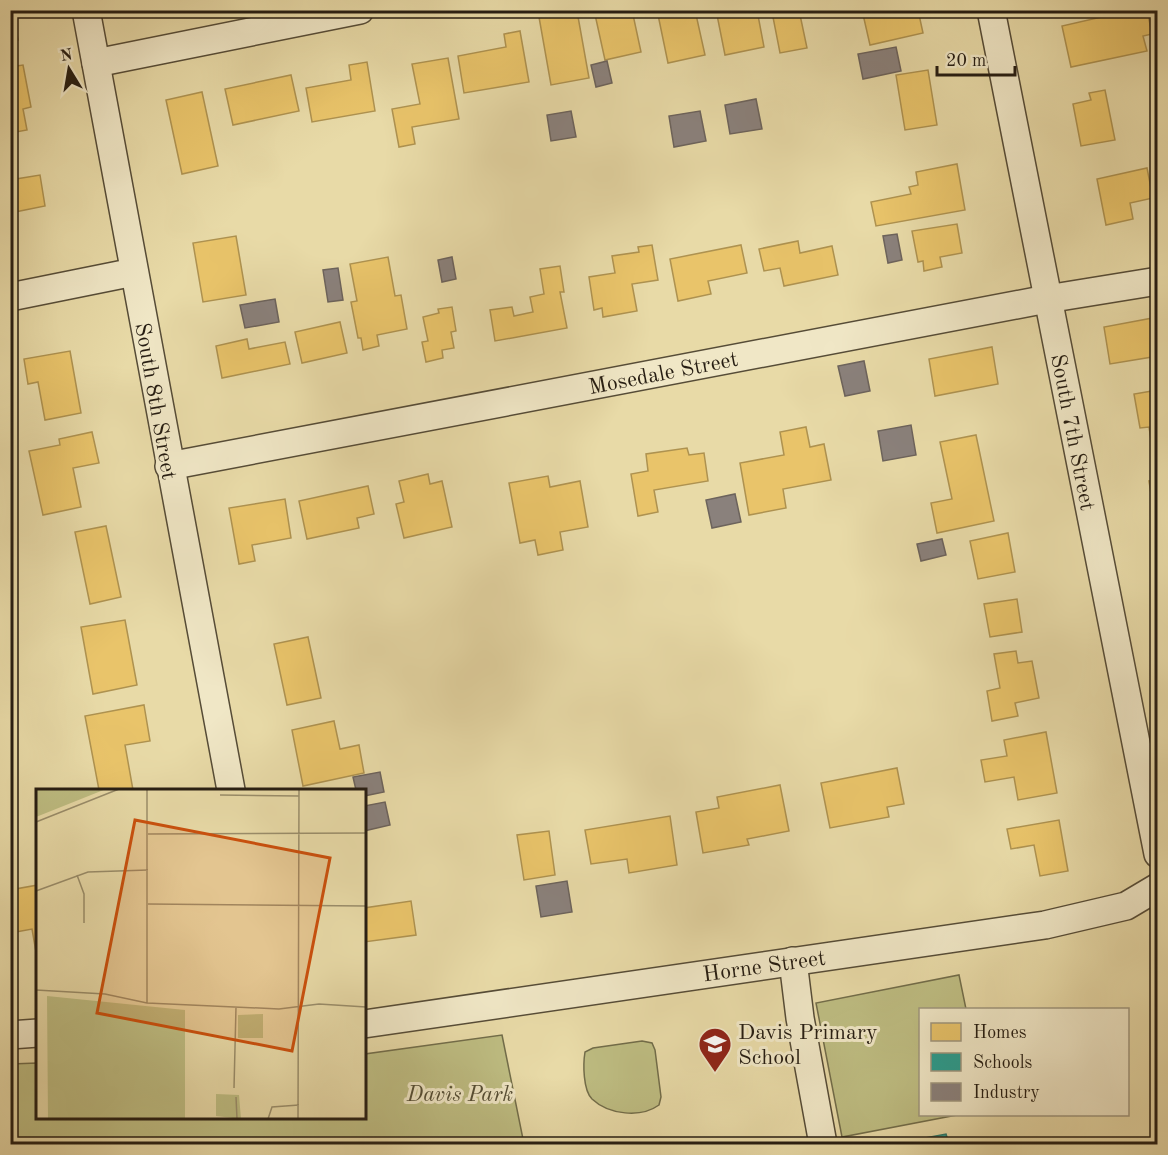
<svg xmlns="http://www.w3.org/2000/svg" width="1168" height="1155" font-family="'Old Standard TT',serif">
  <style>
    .green { fill: #bebd82; stroke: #726d4a; stroke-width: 1.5 }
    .homes { fill: #e9c46a; stroke: #ae9250; stroke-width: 1.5 }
    .schools { fill: #2a9d8f; stroke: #29776a; stroke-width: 1.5 }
    .industry { fill: #8a817c; stroke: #6c635c; stroke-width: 1.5 }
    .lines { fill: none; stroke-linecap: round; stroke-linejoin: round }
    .minor-casing { stroke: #564c37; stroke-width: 30 }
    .minor { stroke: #f0e7c6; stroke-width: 27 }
    .labels { text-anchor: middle; stroke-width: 6; stroke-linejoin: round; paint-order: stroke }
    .street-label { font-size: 22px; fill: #261d12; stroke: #f0e7c6 }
    .poi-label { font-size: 22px; fill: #261d12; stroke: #f0e7c6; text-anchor: start }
    .park-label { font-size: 22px; font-style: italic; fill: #544d34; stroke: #f0e7c6 }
    .inset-road { fill: none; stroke: #9a8e6b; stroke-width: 1.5 }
    .view { fill: #cb500d; fill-opacity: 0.15; stroke: #cb500d; stroke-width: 3 }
    .inset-edge { fill: none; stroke: #261d12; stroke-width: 3 }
  </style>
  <rect width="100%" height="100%" fill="#e8daa7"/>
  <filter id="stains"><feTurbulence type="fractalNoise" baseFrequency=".00333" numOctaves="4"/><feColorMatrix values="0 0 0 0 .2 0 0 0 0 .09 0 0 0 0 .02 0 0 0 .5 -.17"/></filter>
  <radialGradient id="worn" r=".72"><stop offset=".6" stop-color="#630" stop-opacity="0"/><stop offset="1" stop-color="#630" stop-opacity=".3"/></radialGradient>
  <g class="green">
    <path d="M959 975 966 1009 920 1010V1114L957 1115 842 1137 816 1003Z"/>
    <path d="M502 1035 524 1144H11V1064L37 1063 38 1118H364L365 1054Z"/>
    <path d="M642 1041 652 1043 655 1050 661 1097 659 1105C641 1118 609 1115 592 1099 583 1090 583 1064 585 1052L593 1048Z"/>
  </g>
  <g class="homes">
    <path d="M10 10H13L18 40 10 41Z"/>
    <path d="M594 10H632L641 52 605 60Z"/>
    <path d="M657 10H695L705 55 668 63Z"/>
    <path d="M716 10H757L764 47 725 55Z"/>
    <path d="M781 10H799L807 48 780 53 772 12Z"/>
    <path d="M862 10H918L923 33 870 45Z"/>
    <path d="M1132 10H1147L1152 34 1143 36 1147 51 1071 67 1062 26Z"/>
    <path d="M577 11 589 78 551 85 539 17Z"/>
    <path d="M520 31 529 82 464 93 458 56 506 47 504 34Z"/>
    <path d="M448 58 459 119 412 127 415 144 399 147 392 109 420 104 412 64Z"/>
    <path d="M367 62 375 111 312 122 306 88 351 80 349 65Z"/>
    <path d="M23 65 31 107 23 109 27 130 10 133V67Z"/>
    <path d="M928 70 937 125 905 130 896 75Z"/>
    <path d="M291 75 299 111 233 125 225 89Z"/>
    <path d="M1105 90 1115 140 1081 146 1073 104 1091 100 1089 93Z"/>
    <path d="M202 92 218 166 182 174 166 100Z"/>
    <path d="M957 164 965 210 876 226 871 202 911 194 909 187 918 185 916 172Z"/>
    <path d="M1147 168 1153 198 1130 203 1133 219 1106 225 1097 179Z"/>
    <path d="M40 175 45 206 10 213V180Z"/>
    <path d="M957 224 962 253 940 257 942 267 924 271 923 261 918 262 912 231Z"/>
    <path d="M236 236 246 295 203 302 193 243Z"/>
    <path d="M798 241 800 253 832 246 838 275 784 286 780 268 764 271 759 249Z"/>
    <path d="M652 245 658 280 632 284 637 311 603 317 602 308 594 310 589 277 615 273 612 256 639 252 638 247Z"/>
    <path d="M741 245 747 273 708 281 711 294 678 301 670 259Z"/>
    <path d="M388 257 395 296 401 295 407 329 377 335 379 346 363 350 361 338H358L351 302 357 301 350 264Z"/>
    <path d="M560 266 564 292H560L567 328 495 341 490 310 512 307 514 316 533 312 530 297 544 294 540 269Z"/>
    <path d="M452 307 456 331 451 332 454 348 442 350 443 358 426 362 422 342 428 341 423 317 439 313 438 309Z"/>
    <path d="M1158 317V356L1110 364 1104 327Z"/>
    <path d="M340 322 347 353 302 363 295 332Z"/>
    <path d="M247 339 249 349 285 342 290 364 222 378 216 346Z"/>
    <path d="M992 347 998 384 935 396 929 359Z"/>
    <path d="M70 351 81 413 45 420 38 382 28 384 24 359Z"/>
    <path d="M1158 390V459L1154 460 1149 427 1140 428 1134 394Z"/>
    <path d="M806 427 810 447 824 444 831 480 783 489 786 508 749 515 740 463 784 455 780 432Z"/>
    <path d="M92 432 99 463 73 468 81 507 43 515 29 451 60 445 59 439Z"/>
    <path d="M976 435 994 521 937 533 931 503 952 499 940 442Z"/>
    <path d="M687 448 689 455 704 453 708 481 654 490 658 512 638 516 631 474 648 471 646 454Z"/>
    <path d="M428 474 430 484 442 481 452 527 404 538 396 504 404 502 399 481Z"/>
    <path d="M548 476 550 487 580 481 588 527 560 532 563 550 538 555 535 540 520 543 509 483Z"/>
    <path d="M1158 480V507H1153L1149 481Z"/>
    <path d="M368 486 374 514 357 518 359 528 307 539 299 501Z"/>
    <path d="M285 499 291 538 252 545 255 561 239 564 229 508Z"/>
    <path d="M106 526 121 597 90 604 75 532Z"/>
    <path d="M1008 533 1015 572 978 579 970 541Z"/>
    <path d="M1017 599 1022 632 990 637 984 604Z"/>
    <path d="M125 620 137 685 93 694 81 627Z"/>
    <path d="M308 637 321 698 287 705 274 644Z"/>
    <path d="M1016 651 1018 663 1032 661 1039 698 1015 703 1018 716 992 721 987 691 1000 688 994 654Z"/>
    <path d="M144 705 150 741 125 745 133 790H99L85 716Z"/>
    <path d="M334 721 340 749 359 745 364 773 303 786 292 730Z"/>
    <path d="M1046 732 1057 793 1018 800 1014 777 985 782 981 760 1007 756 1004 740Z"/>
    <path d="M897 768 904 804 887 807 889 817 830 828 821 783Z"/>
    <path d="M780 785 789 831 747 839 749 845 703 853 696 812 719 808 717 797Z"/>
    <path d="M670 816 677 865 629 873 627 859 591 864 585 830Z"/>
    <path d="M1059 820 1068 871 1040 876 1034 845 1011 849 1007 829Z"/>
    <path d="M549 831 555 875 524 880 517 835Z"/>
    <path d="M38 885V952H36L32 929 10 933V890Z"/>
    <path d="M411 901 416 935 364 942V908Z"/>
  </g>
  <path class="schools" d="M946 1134 949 1144H893Z"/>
  <g class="industry">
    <path d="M896 47 901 71 863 79 858 54Z"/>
    <path d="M607 61 612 83 596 87 591 65Z"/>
    <path d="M756 99 762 129 730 134 725 105Z"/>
    <path d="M571 111 576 137 551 141 547 115Z"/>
    <path d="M700 111 706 141 674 147 669 116Z"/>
    <path d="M897 234 902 260 888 263 883 236Z"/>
    <path d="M452 257 456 279 442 282 438 260Z"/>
    <path d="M338 268 343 300 328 302 323 270Z"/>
    <path d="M275 299 279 322 245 328 240 305Z"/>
    <path d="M864 361 870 391 845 396 838 366Z"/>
    <path d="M911 425 916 455 883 461 878 431Z"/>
    <path d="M735 494 741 522 712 528 706 500Z"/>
    <path d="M942 539 946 555 921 561 917 544Z"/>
    <path d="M380 772 384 792 364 796V790H356L353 777Z"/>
    <path d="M385 802 390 825 364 831V806Z"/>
    <path d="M567 881 572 912 541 917 536 886Z"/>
  </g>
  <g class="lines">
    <defs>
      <g id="minor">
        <path d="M86 10 231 790"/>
        <path d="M991 10 1158 854"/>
        <path d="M96 63 360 10"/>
        <path d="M10 297 134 272"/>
        <path d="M169 466 1047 299 1158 281"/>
        <path d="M793 961 800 1018 823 1144"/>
        <path d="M364 1024 1045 925 1126 906 1158 887"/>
        <path d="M10 1035 38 1033"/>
      </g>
    </defs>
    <use href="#minor" class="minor-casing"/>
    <use href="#minor" class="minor"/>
  </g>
  <defs>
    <symbol id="school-pin" viewBox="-11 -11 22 30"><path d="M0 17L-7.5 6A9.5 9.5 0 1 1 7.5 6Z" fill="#8f2418" stroke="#f0e7c6"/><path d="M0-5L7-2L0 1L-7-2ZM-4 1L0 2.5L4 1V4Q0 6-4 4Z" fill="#fff"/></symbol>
  </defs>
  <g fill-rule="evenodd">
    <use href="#school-pin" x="696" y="1025" width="38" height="52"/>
  </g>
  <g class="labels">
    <g class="street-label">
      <text transform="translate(663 372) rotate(-11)" y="8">Mosedale Street</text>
      <text transform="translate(157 401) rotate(80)" y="8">South 8th Street</text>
      <text transform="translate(1074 432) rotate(79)" y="8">South 7th Street</text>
      <text transform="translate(764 965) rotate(-8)" y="8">Horne Street</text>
    </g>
    <g class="poi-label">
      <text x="738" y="1039">Davis Primary<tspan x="738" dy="25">School</tspan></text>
    </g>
    <g class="park-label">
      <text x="460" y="1101">Davis Park</text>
    </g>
  </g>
  <g transform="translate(36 789)">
    <rect width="330" height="330" fill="#e8daa7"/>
    <path d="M0 0H70L0 28ZM11 207 149 221V330H12ZM227 225V249H202V226ZM180 305 203 306 205 330 180 327Z" fill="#bebd82"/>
    <path class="inset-road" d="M184 6 263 7M0 33 83 0M112 45 330 44M41 86 48 105V134M0 102 52 83 112 81M112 115 330 117M0 201 69 205 111 214 243 220 283 215 330 218M111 214V0M198 299 200 218M200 308 201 330M232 330 236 318 263 316M262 330 263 0"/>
    <path class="view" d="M99 31 294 69 256 262 61 224Z"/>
    <rect width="330" height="330" class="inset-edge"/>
  </g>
  <rect width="1168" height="1155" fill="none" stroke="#e8daa7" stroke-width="36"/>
  <rect x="12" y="12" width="1144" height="1131" fill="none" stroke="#261d12" stroke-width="3"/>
  <rect x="18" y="18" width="1132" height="1119" fill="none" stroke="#261d12" stroke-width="1.5"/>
  <rect x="919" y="1008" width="210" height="108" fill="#f0e7c6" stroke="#9f967e" stroke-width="1.5"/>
  <rect x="931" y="1023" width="30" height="18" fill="#e9c46a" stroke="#9f967e" stroke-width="1.5"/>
  <text x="973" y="1038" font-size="18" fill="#261d12">Homes</text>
  <rect x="931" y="1053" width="30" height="18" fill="#2a9d8f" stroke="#9f967e" stroke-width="1.5"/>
  <text x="973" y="1068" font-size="18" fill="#261d12">Schools</text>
  <rect x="931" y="1083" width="30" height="18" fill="#8a817c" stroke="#9f967e" stroke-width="1.5"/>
  <text x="973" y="1098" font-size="18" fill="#261d12">Industry</text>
  <g transform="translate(69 69) rotate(349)" stroke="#f0e7c6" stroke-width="4.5" paint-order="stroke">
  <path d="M0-4.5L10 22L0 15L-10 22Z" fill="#261d12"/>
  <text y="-9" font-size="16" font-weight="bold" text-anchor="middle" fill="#261d12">N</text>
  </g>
  <path d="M937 66v9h78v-9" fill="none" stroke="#261d12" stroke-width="3"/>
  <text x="946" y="66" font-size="18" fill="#261d12" stroke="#f0e7c6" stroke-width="4.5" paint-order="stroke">20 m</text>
  <rect width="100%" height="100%" filter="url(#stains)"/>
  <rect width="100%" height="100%" fill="url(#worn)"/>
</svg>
